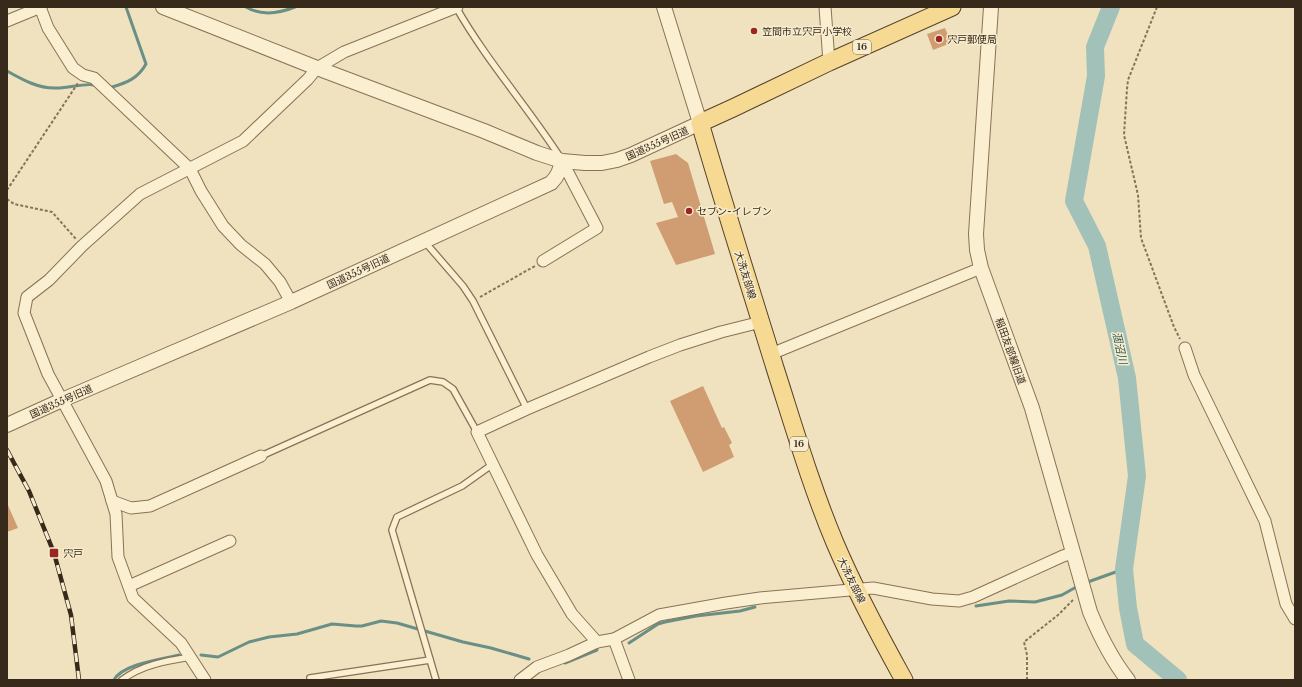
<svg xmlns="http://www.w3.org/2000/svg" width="1302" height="687" font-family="'Libre Baskerville','Noto Sans JP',serif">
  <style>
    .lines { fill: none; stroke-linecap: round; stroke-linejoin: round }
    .stream { stroke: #698f86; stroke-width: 3 }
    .river { stroke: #a2c1b9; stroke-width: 18 }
    .building { fill: #d09c72 }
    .service-casing { stroke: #897256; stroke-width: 8 }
    .minor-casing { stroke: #897256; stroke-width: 13 }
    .tertiary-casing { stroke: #897256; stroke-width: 16 }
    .primary-casing { stroke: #56402b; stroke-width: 19 }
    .path { stroke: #897256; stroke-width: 2; stroke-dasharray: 3 2; stroke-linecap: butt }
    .service { stroke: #faefd1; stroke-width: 5.5 }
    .minor { stroke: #faefd1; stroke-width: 11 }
    .tertiary { stroke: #faefd1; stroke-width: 14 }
    .primary { stroke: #f6da93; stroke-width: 17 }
    .rail-casing { stroke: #372a1b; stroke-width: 4.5 }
    .rail { stroke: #f7ecce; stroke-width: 3; stroke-dasharray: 9; stroke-linecap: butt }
    .poi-dot { fill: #9a2623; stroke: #f7ecce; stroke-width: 1.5 }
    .labels { text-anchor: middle; stroke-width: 3; stroke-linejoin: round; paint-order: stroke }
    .shield { fill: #f7ecce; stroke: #716451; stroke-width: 1 }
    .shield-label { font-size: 9px; font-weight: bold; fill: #372a1b }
    .poi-label { font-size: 10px; fill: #372a1b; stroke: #f7ecce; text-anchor: start }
    .street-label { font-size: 10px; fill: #372a1b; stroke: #f7ecce }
    .water-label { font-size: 11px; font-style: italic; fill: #2a5856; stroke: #f7ecce }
  </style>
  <rect width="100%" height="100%" fill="#f0e2be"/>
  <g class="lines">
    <g class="stream">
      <path d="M246 7C261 16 280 13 295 7"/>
      <path d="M7 71C23 80 39 89 57 88 70 88 83 83 95 85"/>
      <path d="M109 88C125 83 137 80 146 64L126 7"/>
      <path d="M1085 583 1124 569"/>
      <path d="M976 606 1009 601 1035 602 1062 595 1078 586"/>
      <path d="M629 643 658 624 665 622 696 616 740 611 755 607"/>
      <path d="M201 655 218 657 249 642 269 637 297 634 332 624 356 626H362L381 621 397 623 463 642 491 648 529 659"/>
      <path d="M565 663 597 650"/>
      <path d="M114 680C122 664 163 659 179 655"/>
    </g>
    <path class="river" d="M1111 7 1095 47 1096 76 1074 201 1097 246 1127 378 1137 476 1124 569 1128 608 1135 644 1178 680"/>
  </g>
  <g class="building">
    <path d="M945 28 951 43 933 50 927 34Z"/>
    <path d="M676 154 688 163 715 254 676 265 656 223 678 217 672 202 664 204 650 161Z"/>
    <path d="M703 386 722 428 724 427 732 443 729 445 734 457 703 472 670 401Z"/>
    <path d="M7 503 18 528 7 532Z"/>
  </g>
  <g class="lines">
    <defs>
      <g id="service">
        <path d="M456 7C486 60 527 106 560 157"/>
        <path d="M425 242 463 286 473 301 527 409"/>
        <path d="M261 456 430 380 443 382 453 389 477 432"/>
        <path d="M310 678 430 660"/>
        <path d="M122 680C141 665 166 661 190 657"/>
        <path d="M436 680 392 530 397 517 462 486 493 464"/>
      </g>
      <g id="minor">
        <path d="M40 7 48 28 73 68 83 75 94 78 190 169 201 191 223 226 241 245 265 264 280 282 291 302"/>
        <path d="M825 7 829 62"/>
        <path d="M7 21 41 7"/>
        <path d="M543 261 597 228 562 161"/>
        <path d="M1185 348 1194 375 1265 521 1286 604 1295 619"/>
        <path d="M771 354 981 268"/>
        <path d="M112 501 131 508 150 506 261 456"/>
        <path d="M129 586 230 541"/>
        <path d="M614 639 597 642 572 614 537 555 477 432 527 409 649 357 680 345 721 332 761 322"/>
        <path d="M205 680 181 643 133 598 118 557 116 514 106 481 48 374 24 313 27 297 49 280 82 246 140 194 243 141 308 79 317 68 344 52 457 7"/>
        <path d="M520 680 537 667 569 655 597 642"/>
        <path d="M629 680 614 639 659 615 726 603 760 598 873 588 932 599 959 601 973 597 1063 556 1072 553"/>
      </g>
      <g id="tertiary">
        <path d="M163 7 317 68 484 131 537 153 562 161 585 163H602L617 160 631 155 700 123 664 7"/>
        <path d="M991 7 976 234 977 250 981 268 1032 408 1090 612C1100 636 1112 660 1128 680"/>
        <path d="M7 425 62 400 291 302 551 183C558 176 560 170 562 161"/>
      </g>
      <path id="primary" d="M904 680C879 635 855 590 835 543 811 486 794 427 775 368 750 287 724 205 700 123L733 108 829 62 952 7"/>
    </defs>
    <use href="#service" class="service-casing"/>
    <use href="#minor" class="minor-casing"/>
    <use href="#tertiary" class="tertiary-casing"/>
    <use href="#primary" class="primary-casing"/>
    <g class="path">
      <path d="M1157 7 1128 80 1127 89 1124 135 1138 195 1141 238 1174 327 1180 339"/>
      <path d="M7 190 78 83"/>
      <path d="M7 199 14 204 52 212 76 239"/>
      <path d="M480 297 535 266"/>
      <path d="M1027 680V655L1024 642 1058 615 1074 599"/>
    </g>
    <use href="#service" class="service"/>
    <use href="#minor" class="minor"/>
    <use href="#tertiary" class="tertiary"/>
    <use href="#primary" class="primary"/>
    <defs>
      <path id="rail" d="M7 450 29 491 54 553 71 615 79 680"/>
    </defs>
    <use href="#rail" class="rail-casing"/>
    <use href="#rail" class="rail"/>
  </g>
  <g class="poi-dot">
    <circle cx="754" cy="31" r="4"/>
    <circle cx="939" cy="39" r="4"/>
    <circle cx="689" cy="211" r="4"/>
    <rect x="49" y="548" width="10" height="10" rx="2"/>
  </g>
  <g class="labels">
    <g class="shield">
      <rect x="853" y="40" width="18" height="14" rx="3"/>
      <rect x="790" y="437" width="18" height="14" rx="3"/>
    </g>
    <g class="shield-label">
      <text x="862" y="50">16</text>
      <text x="799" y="447">16</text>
    </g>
    <g class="poi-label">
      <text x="762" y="35">笠間市立宍戸小学校</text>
      <text x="947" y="43">宍戸郵便局</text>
      <text x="697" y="215">セブン-イレブン</text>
      <text x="63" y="557">宍戸</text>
    </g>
    <g class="street-label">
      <text transform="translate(657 143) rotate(-24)" y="4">国道355号旧道</text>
      <text transform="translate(358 271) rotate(-25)" y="4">国道355号旧道</text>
      <text transform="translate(746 275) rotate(73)" y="4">大洗友部線</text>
      <text transform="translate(1011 351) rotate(70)" y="4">稲田友部線旧道</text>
      <text transform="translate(61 401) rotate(-24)" y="4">国道355号旧道</text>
      <text transform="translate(852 580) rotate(64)" y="4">大洗友部線</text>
    </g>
    <g class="water-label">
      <text transform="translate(1120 348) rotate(77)" y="4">涸沼川</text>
    </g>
  </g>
  <rect width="1302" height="687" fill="none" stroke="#372a1b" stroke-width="16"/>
</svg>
